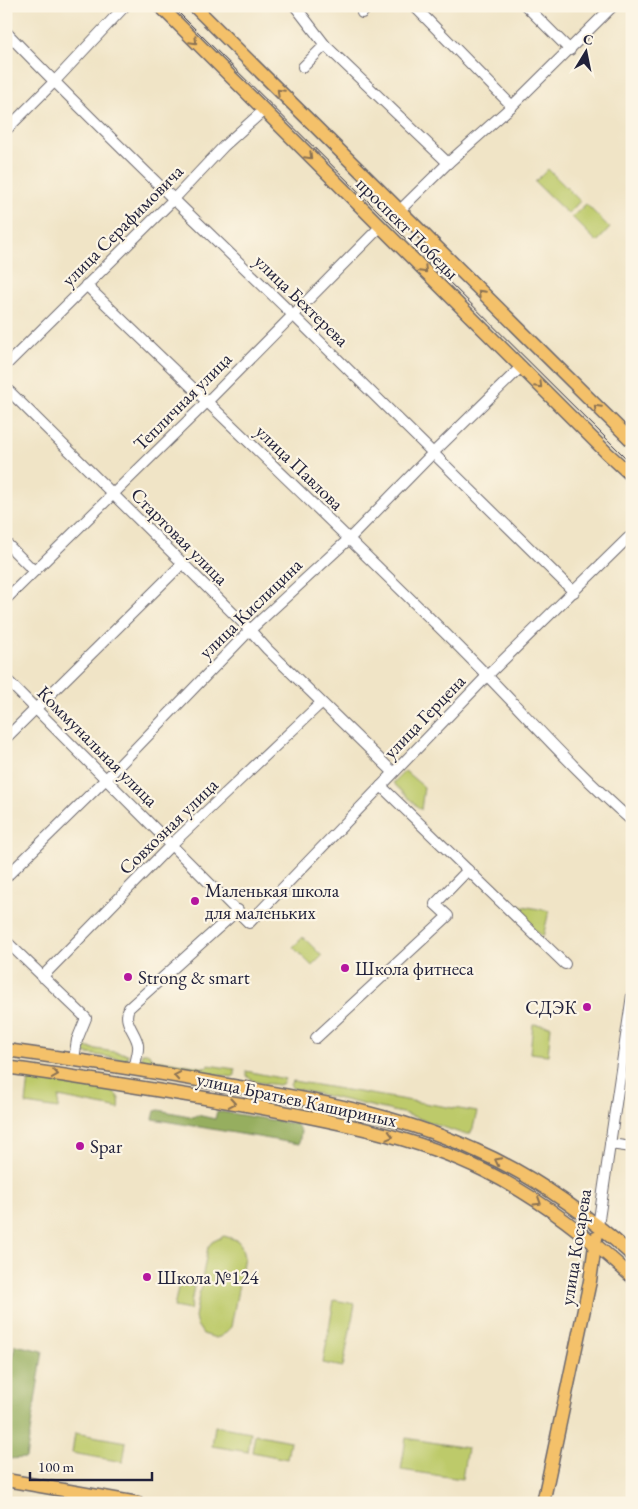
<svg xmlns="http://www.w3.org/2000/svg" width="638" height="1509" font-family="'EB Garamond',serif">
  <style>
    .green { fill: #bdca6b; stroke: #707653 }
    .forest { fill: #96ae5f; stroke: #5c684d }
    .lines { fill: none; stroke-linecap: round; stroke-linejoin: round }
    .minor-casing { stroke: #6a666c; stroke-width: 12 }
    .major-casing { stroke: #6a666c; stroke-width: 15 }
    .minor { stroke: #fff; stroke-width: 10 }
    .major { stroke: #f4c16b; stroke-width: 12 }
    .tram { stroke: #22223b; stroke-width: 1 }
    .oneway { stroke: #8b7253 }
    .poi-dot { fill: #b5179e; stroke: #fcf5e5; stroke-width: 2 }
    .labels { text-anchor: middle; stroke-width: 4.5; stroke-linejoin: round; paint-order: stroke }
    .street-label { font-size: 19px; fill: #22223b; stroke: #fcf5e5 }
    .poi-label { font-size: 19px; fill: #22223b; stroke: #fcf5e5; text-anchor: start }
  </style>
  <rect width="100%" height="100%" fill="#fcf5e5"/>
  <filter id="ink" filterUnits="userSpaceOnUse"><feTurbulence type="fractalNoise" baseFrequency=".02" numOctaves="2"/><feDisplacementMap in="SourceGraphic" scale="10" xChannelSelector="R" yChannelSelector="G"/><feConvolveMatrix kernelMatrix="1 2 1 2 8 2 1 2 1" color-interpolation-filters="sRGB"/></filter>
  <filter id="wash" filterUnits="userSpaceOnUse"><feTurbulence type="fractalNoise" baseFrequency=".0096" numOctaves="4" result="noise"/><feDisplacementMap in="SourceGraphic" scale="20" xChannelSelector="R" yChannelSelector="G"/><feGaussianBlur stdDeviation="1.12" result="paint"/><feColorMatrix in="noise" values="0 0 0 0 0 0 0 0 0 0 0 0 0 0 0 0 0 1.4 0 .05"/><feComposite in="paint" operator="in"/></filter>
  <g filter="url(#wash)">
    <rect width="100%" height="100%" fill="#f0e4c6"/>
    <g class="green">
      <path d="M548 169 580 201 568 214 535 182Z"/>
      <path d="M586 204 610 228 597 242 572 217Z"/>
      <path d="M405 771 424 787 421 810 393 783Z"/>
      <path d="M518 905 549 911 543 937 516 913Z"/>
      <path d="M303 937 322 956 312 966 293 947Z"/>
      <path d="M533 1024 551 1026 548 1055 530 1053Z"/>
      <path d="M83 1047 128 1054 127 1060 82 1053Z"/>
      <path d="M142 1053H148L152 1059 207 1068 208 1065 235 1069V1075L232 1077 145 1063 141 1057Z"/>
      <path d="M246 1071 285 1079 282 1084 278 1085C268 1083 246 1084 246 1071Z"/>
      <path d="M29 1078 111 1091C120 1096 120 1100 119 1109L59 1097 58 1109 26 1104Z"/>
      <path d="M293 1081 477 1112 473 1128 470 1134H463L406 1114 292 1088 290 1084Z"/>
      <path d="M224 1236 237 1240 241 1245 244 1257 231 1327 222 1336 216 1338 203 1334 197 1325 195 1317 208 1247 212 1242Z"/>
      <path d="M179 1283 194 1286 190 1310 174 1307Z"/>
      <path d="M334 1300 355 1304 343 1367 323 1363Z"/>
      <path d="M215 1426 251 1432 248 1452 212 1446Z"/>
      <path d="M75 1433 126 1442 123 1462 72 1453Z"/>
      <path d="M255 1434 290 1441 287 1459 252 1452Z"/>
      <path d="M406 1438 467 1448 462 1479 401 1470Z"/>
    </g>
    <g class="forest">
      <path d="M159 1110 194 1117 197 1115 215 1119 217 1111 296 1124 301 1131 299 1144 153 1119 155 1111Z"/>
      <path d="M15 1345 43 1351 26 1458 6 1459V1393Z"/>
    </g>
  </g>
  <g filter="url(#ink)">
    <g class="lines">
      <defs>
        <g id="minor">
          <path d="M295 6 325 45 448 163"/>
          <path d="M414 6 512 106"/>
          <path d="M526 6 570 50"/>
          <path d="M362 13 369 6"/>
          <path d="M6 32C100 130 198 222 294 316 388 408 481 500 574 592"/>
          <path d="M303 67 325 45"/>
          <path d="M6 130 54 82 125 6"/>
          <path d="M399 211 448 163 512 106 613 6"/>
          <path d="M86 285C208 403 332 521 453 641 513 700 568 765 632 821"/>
          <path d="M6 365 173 200 224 146 264 110"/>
          <path d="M6 388 250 630 267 649 393 772"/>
          <path d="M6 543 34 571"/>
          <path d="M6 599 207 402 380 227"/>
          <path d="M6 679 249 923 488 675 628 538"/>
          <path d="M6 738 182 564"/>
          <path d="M381 786 565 964"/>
          <path d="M6 877 107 778 250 630 350 538 433 453 521 367"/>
          <path d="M6 941 86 1018 77 1040 74 1059"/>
          <path d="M42 977 172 844 321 703"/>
          <path d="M316 1038 448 916 435 904 468 870"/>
          <path d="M134 1069C135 1062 139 1052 138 1045 136 1032 122 1022 129 1008L238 910"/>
          <path d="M610 1144 632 1147"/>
          <path d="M598 1226 632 995"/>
        </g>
        <g id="major">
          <path d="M160 6 606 452 632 476"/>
          <path d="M194 6 632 441"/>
          <path d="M6 1050C80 1060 153 1072 227 1085 311 1099 397 1114 475 1150 533 1175 585 1213 632 1255"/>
          <path d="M6 1067C85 1078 163 1091 241 1104 322 1119 411 1134 485 1171 539 1198 588 1236 632 1277"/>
          <path d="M6 1480 138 1503"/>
          <path d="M543 1503 590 1281 596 1238"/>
        </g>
      </defs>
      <use href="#minor" class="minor-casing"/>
      <use href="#major" class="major-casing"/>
      <use href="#minor" class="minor"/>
      <use href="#major" class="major"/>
      <path class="tram" d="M172 6 632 464"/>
    </g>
    <defs><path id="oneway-chevron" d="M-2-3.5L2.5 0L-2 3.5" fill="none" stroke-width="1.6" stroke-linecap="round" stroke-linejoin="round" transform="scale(1.25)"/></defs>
    <g class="oneway">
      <use href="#oneway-chevron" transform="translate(194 41) rotate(45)"/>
      <use href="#oneway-chevron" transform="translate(280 92) rotate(-135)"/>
      <use href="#oneway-chevron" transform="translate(309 156) rotate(45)"/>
      <use href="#oneway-chevron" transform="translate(424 270) rotate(45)"/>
      <use href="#oneway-chevron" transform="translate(481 293) rotate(-135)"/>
      <use href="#oneway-chevron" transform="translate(539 385) rotate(45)"/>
      <use href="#oneway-chevron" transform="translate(597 408) rotate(-135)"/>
      <use href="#oneway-chevron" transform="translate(55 1074) rotate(8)"/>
      <use href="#oneway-chevron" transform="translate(177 1076) rotate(-170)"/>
      <use href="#oneway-chevron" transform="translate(232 1103) rotate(10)"/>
      <use href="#oneway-chevron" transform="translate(390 1136) rotate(15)"/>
      <use href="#oneway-chevron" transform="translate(498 1161) rotate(-153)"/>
      <use href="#oneway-chevron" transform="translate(538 1202) rotate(32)"/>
    </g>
  </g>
  <g class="poi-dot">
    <circle cx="195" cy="901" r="5"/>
    <circle cx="345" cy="968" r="5"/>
    <circle cx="128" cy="977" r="5"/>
    <circle cx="587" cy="1007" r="5"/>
    <circle cx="80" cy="1146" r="5"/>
    <circle cx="147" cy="1277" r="5"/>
  </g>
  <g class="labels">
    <g class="street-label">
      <text transform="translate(122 225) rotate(-45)" y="7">улица Серафимовича</text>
      <text transform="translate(408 228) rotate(45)" y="7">проспект Победы</text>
      <text transform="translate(302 300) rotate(44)" y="7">улица Бехтерева</text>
      <text transform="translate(182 401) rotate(-45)" y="7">Тепличная улица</text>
      <text transform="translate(300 467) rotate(44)" y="7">улица Павлова</text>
      <text transform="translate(180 536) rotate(45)" y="7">Стартовая улица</text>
      <text transform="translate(250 608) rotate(-44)" y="7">улица Кислицина</text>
      <text transform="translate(424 716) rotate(-46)" y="7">улица Герцена</text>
      <text transform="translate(98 746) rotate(45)" y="7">Коммунальная улица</text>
      <text transform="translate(168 826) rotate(-44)" y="7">Совхозная улица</text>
      <text transform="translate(297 1099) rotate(12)" y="7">улица Братьев Кашириных</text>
      <text transform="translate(575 1247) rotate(-81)" y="7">улица Косарева</text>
    </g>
    <g class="poi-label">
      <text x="205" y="897">Маленькая школа<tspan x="205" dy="22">для маленьких</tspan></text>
      <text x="355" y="975">Школа фитнеса</text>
      <text x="138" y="984">Strong &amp; smart</text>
      <text x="577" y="1014" text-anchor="end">СДЭК</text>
      <text x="90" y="1153">Spar</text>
      <text x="157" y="1284">Школа №124</text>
    </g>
  </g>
  <rect width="638" height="1509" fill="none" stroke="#fcf5e5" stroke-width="25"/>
  <g transform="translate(586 52) rotate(10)" stroke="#fcf5e5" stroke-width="4" paint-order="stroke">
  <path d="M0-4L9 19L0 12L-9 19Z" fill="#22223b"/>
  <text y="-8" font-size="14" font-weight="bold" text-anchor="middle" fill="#22223b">С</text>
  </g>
  <path d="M30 1472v8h122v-8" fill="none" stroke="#22223b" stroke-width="2.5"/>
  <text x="38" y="1472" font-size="15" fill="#22223b" stroke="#fcf5e5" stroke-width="4" paint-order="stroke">100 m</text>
</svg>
